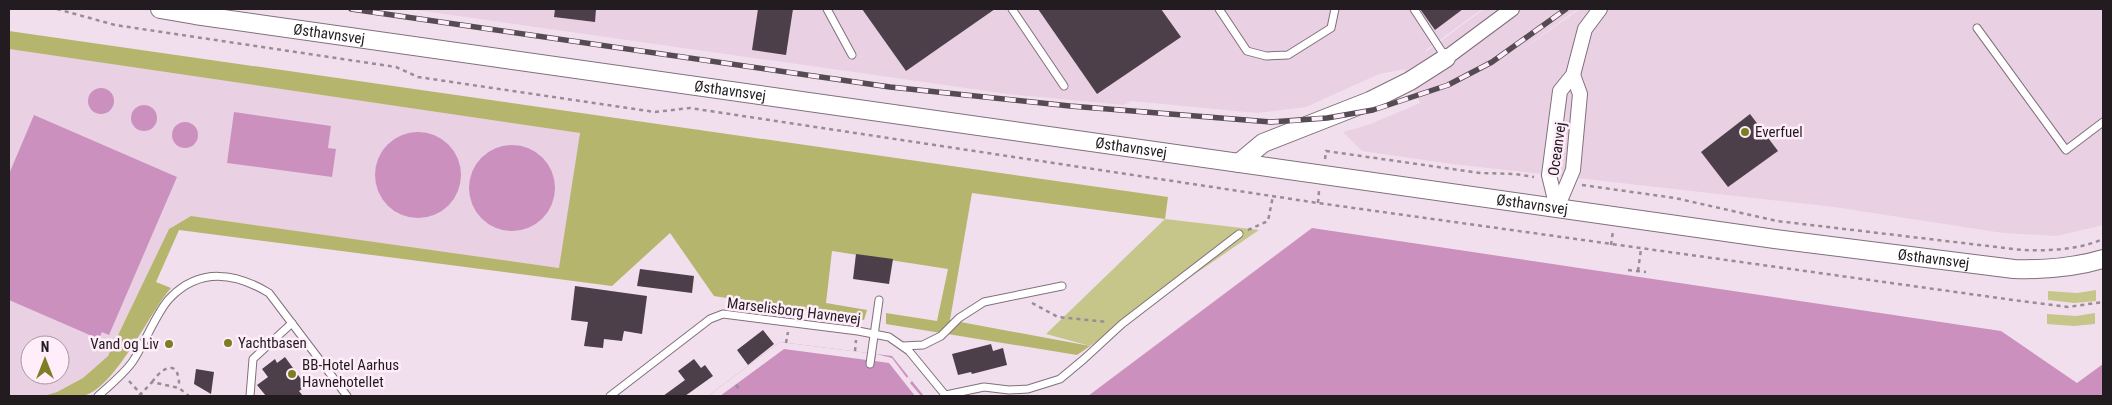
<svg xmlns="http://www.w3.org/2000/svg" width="2112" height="405" font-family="'Roboto Condensed',sans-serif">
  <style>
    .built { fill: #e9d0e3; fill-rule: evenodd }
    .green { fill: #c7c68a }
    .forest { fill: #b6b56e }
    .water { fill: #cb90be }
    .pier { fill: #f2dfed }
    .building { fill: #4d3f4a }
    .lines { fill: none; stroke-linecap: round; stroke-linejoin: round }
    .service-casing { stroke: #80707c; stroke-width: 9 }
    .minor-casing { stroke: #80707c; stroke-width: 16 }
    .tertiary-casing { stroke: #80707c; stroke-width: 20 }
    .path { stroke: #998c96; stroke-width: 2.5; stroke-dasharray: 4 4; stroke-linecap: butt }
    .service { stroke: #fff; stroke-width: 7 }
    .minor { stroke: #fff; stroke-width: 14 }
    .tertiary { stroke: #fff; stroke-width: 18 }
    .rail-casing { stroke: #554c53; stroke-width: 5.5 }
    .rail { stroke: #ffedfa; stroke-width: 4; stroke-dasharray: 11; stroke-linecap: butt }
    .poi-dot { fill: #7f7d24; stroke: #ffedfa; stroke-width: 2 }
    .labels { text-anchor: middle; stroke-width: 5; stroke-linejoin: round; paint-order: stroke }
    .street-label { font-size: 15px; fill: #221c21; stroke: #ffedfa }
    .poi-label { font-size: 15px; fill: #221c21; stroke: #ffedfa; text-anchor: start }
  </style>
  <rect width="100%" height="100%" fill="#f2dfed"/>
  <g class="built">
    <path d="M409 9H1482L1426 50V52L1484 9H1577L1512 57 1580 9H2103V225L2057 236 2003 233 1834 207 1452 164 1362 151 1343 132 1368 125 1420 103 1404 69 1379 74 1306 107 1257 113 1131 101 1124 105 1008 94Z"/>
    <path d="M9 49 580 133 560 268 191 216 169 229 108 356 83 378 57 392 43 396H9ZM30 345H60V375H30Z"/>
  </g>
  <g class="green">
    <path d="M1165 219 1259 230 1090 346 1046 334Z"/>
    <path d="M2096 290V301L2074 303 2048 300V291L2077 293Z"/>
    <path d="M2095 313V324L2074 326 2047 324V314L2076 316Z"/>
  </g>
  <path class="forest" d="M9 31 1168 197 1165 219 972 193 950 320 1090 346 1077 355 886 324V313L937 321 948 269 832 251 826 303 867 310 864 320 714 296 670 233 612 286 179 230 156 282 171 288C149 313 114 391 82 396 69 398 56 396 43 396L57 392 83 378 108 356 169 229 191 216 559 268 580 133 9 49Z"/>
  <g class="water">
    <circle cx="101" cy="101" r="13"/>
    <circle cx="144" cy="118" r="13"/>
    <path d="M234 112 331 126 328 148 336 149 332 177 227 163Z"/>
    <path d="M34 115 177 177 109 335 102 332 99 339 9 300V174Z"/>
    <circle cx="185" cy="135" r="13"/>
    <circle cx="418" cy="175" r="43"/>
    <circle cx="512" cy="188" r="43"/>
    <path d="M1312 228 2001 331 2077 383 2103 364V396H1088Z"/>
    <path d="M780 342 892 356 924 396H708Z"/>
  </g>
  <g class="pier">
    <path d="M780 342 868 353 867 360 784 349 720 396H708Z"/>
    <path d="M876 354 892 358 907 378 908 376 912 381 910 383 921 396H915L889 363 875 361Z"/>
  </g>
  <g class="building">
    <path d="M555 9H596L595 22 554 17Z"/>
    <path d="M758 9H793L786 55 752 50Z"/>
    <path d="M862 9H995L906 71Z"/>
    <path d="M1038 9H1161L1181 37 1097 94Z"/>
    <path d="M1420 9H1463L1435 30Z"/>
    <path d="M1750 114 1778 151 1728 187 1701 152Z"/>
    <path d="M856 254 893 259 889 284 853 279Z"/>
    <path d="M640 269 694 276 692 293 637 286Z"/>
    <path d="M575 286 647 296 642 334 624 331 622 341 604 339 603 348 584 346 588 322 571 320Z"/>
    <path d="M763 330 774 344 748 365 737 350Z"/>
    <path d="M991 344 993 351 1003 348 1007 365 972 374 971 372 958 375 952 354Z"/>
    <path d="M285 357 306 386 299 391 303 396H266L257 385 268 377 262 369 275 359 277 363Z"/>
    <path d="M694 359 701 368 705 365 713 376 685 396H663L685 380 678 371Z"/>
    <path d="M196 369 214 372 211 394 194 384Z"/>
  </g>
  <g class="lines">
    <defs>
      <g id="service">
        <path d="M827 9 852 55"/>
        <path d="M1012 9 1064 86"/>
        <path d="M1219 9 1247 51 1266 56 1288 55 1331 28 1335 9"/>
        <path d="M1414 9 1446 58"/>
        <path d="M1977 28 2066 150 2103 122"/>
        <path d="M903 346 923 345 941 336 959 318 984 302 1062 286"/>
        <path d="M870 364 879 300"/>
        <path d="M946 395 984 387 1009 390 1028 389 1060 379 1084 359 1122 324 1239 234"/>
        <path d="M98 396C110 385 124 374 133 361 145 343 157 311 170 298 200 267 236 273 269 293L347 396"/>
        <path d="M250 396 253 359 292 323"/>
        <path d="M610 396 710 319 723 314 858 331 889 337 909 351 946 396"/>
      </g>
      <g id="minor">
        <path d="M1446 58 1512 9"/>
        <path d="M1557 208 1549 175 1560 91 1573 75 1585 29 1600 9"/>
        <path d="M1557 208 1573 170 1580 94 1573 75"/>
      </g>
      <g id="tertiary">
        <path id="s1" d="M160 9 195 15 1775 239 2014 269C2045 270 2073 268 2103 259"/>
        <path d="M1239 163 1263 143 1370 101 1410 81 1446 58"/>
      </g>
    </defs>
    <use href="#service" class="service-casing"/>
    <use href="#minor" class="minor-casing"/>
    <use href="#tertiary" class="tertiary-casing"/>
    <g class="path">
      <path d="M57 9 115 25 396 67 418 77 655 112 690 108 1318 203 2013 300 2068 307 2103 302"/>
      <path d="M1325 159 1326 151 1480 173 1515 174 1534 177"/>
      <path d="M1582 185 1675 198 1777 221 2022 250C2049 251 2078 250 2103 239"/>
      <path d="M1318 203 1319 191"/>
      <path d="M1248 230 1268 221 1273 196"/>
      <path d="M1611 245 1613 231"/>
      <path d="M1628 270 1646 272"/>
      <path d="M1638 271 1641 249"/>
      <path d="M1032 303 1058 317 1108 322"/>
      <path d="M786 343 788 332"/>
      <path d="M855 351 856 340"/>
      <path d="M129 381 141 394 138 396"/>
      <path d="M152 382C165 364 180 360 179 388"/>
      <path d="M736 385 740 390"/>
      <path d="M142 396 141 394 152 382 179 388 189 396"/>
    </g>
    <use href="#service" class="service"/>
    <use href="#minor" class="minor"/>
    <use href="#tertiary" class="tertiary"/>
    <defs>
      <path id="rail" d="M351 9 890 87 1070 106 1271 122 1327 118 1373 110 1448 85 1492 62 1566 9"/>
    </defs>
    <use href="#rail" class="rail-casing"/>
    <use href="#rail" class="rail"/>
  </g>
  <g class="poi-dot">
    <circle cx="1745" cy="132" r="5"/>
    <circle cx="228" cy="343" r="5"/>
    <circle cx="169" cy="344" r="5"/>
    <circle cx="292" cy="374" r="5"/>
  </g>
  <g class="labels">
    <g class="street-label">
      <text dy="5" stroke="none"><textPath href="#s1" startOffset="171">Østhavnsvej</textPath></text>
      <text dy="5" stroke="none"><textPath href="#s1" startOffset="576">Østhavnsvej</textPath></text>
      <text dy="5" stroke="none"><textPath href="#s1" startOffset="981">Østhavnsvej</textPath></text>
      <text transform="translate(1557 149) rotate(-82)" y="5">Oceanvej</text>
      <text dy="5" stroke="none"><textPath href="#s1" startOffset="1386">Østhavnsvej</textPath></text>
      <text dy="5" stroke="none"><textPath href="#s1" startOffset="1791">Østhavnsvej</textPath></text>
      <text transform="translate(794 311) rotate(7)" y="5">Marselisborg Havnevej</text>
    </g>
    <g class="poi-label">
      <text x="1755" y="137">Everfuel</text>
      <text x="238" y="348">Yachtbasen</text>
      <text x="159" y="349" text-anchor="end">Vand og Liv</text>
      <text x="302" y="370">BB-Hotel Aarhus<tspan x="302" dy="17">Havnehotellet</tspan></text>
    </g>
  </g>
  <rect width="2112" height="405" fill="none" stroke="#221c21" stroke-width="20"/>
  <g transform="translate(45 360)"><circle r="24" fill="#ffedfa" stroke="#a799a3"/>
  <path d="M0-4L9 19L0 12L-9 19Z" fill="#7f7d24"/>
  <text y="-8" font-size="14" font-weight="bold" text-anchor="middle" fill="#221c21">N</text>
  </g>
</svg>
